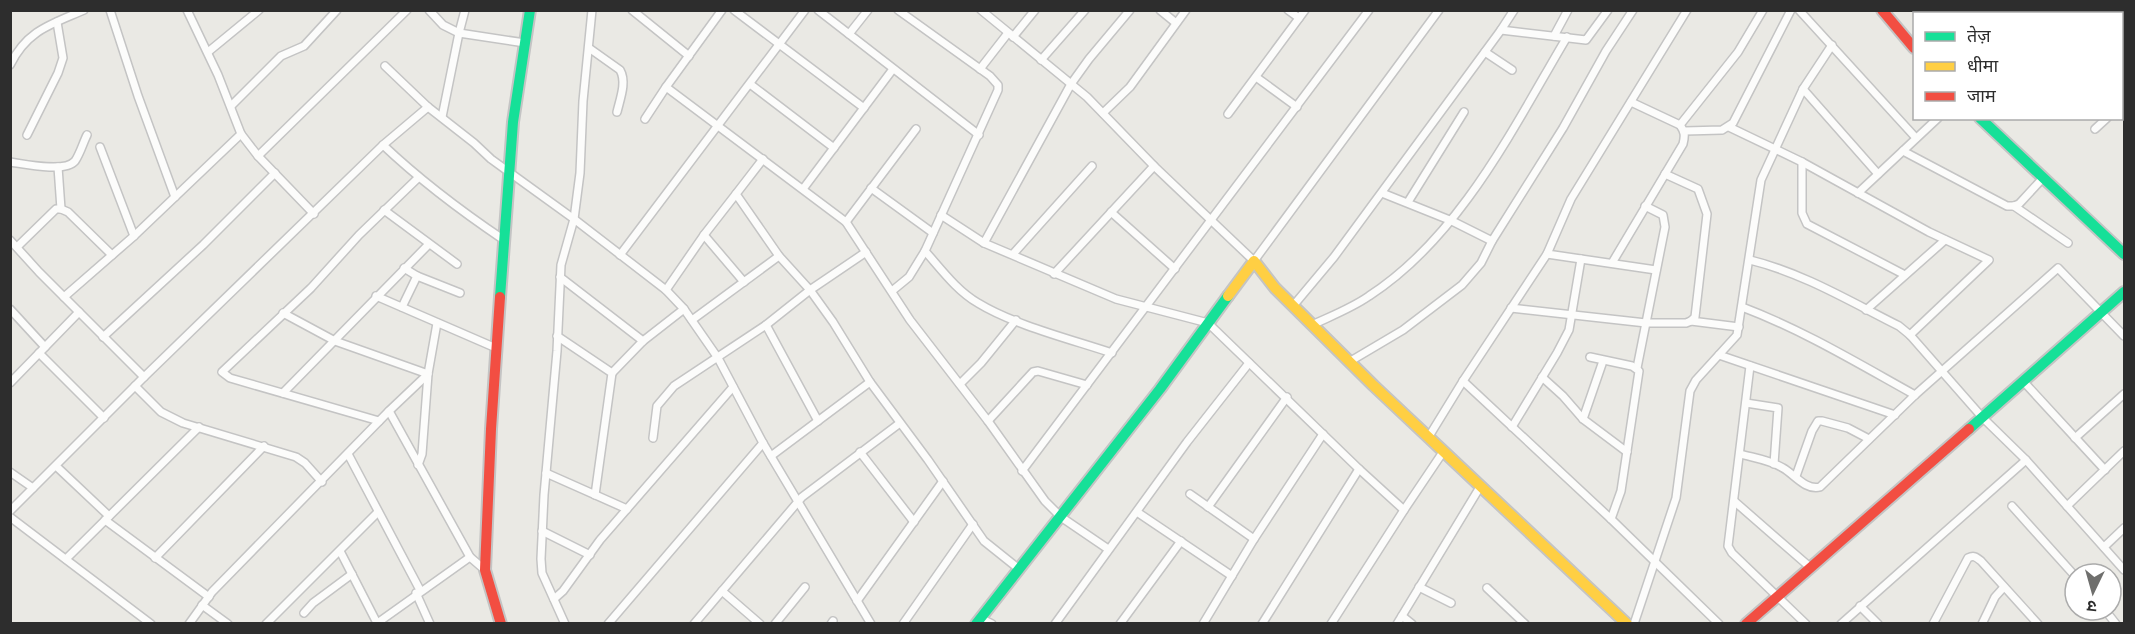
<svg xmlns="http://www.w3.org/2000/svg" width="2135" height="634" font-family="Inter,'Noto Sans Devanagari',sans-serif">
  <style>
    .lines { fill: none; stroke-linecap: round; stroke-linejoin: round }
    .street-casing { stroke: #c4c4c4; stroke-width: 10 }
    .fast-casing { stroke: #c4c4c4; stroke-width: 14 }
    .slow-casing { stroke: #c4c4c4; stroke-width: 14 }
    .jam-casing { stroke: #c4c4c4; stroke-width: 14 }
    .street { stroke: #fcfcfb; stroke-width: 7 }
    .fast { stroke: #16e098; stroke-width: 10 }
    .slow { stroke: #ffcf43; stroke-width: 10 }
    .jam { stroke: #f24e42; stroke-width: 10 }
  </style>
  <rect width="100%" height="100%" fill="#eae9e4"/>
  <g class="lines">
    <defs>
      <g id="street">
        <path d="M110 10 138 96 175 197"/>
        <path d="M187 10 218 75 241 134 258 156 314 214"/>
        <path d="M429 10 443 25 459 33 525 43"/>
        <path d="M632 10 689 56"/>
        <path d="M734 10 864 108"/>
        <path d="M818 10 979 135"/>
        <path d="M981 10 1087 97 1154 166 1254 261 1439 10"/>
        <path d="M1160 10 1176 23"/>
        <path d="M1288 10 1299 18"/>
        <path d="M1799 10 1916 138"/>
        <path d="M2031 10 2035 14"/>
        <path d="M1941 14 1943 10"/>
        <path d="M1501 30 1514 10"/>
        <path d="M849 34 868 10"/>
        <path d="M1554 36 1568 10"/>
        <path d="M1013 37 1035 10"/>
        <path d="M2122 39 2124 36"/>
        <path d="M589 48 620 70C627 82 620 99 617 112"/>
        <path d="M208 52 259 10"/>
        <path d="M1485 52 1512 70"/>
        <path d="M1041 60 1085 10"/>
        <path d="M10 65C27 30 52 24 84 10"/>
        <path d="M385 66 428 107 474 143 491 159 574 219 666 290 684 309 718 358 763 443 871 624"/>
        <path d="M980 69 1008 33"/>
        <path d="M1256 77 1297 107"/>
        <path d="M750 84 834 148"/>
        <path d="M666 87 846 222 910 320 988 421 1045 501 1061 517 1108 549"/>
        <path d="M1803 89 1878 174"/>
        <path d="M2122 89 2124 92"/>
        <path d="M231 106 281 56 304 46 337 10"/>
        <path d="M2122 107 2124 105"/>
        <path d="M1103 113 1130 87 1186 10"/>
        <path d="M1228 114 1305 10"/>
        <path d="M442 117 459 33 465 10"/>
        <path d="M645 119 666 87 722 10"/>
        <path d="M1680 125 1738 52 1763 10"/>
        <path d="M1729 127 1802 162 1929 232 1989 260 1910 335"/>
        <path d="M2095 129 2107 118"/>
        <path d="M1685 131 1722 130 1733 123 1791 10"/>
        <path d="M27 135 58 73 63 58 57 22"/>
        <path d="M383 145C421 181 461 211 504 240"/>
        <path d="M100 147 134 236"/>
        <path d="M1903 151 2007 206H2014L2019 204 2043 178"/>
        <path d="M258 156 407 10"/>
        <path d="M763 159 736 194 779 256 810 290 833 322 870 382 928 460 984 541 1019 569"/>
        <path d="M10 162C24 164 65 173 75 161 80 154 83 143 87 135"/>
        <path d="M1802 162V213L1807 224 1905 275"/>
        <path d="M58 167 61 209"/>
        <path d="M871 188 933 233"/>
        <path d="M803 189 893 69"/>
        <path d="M1382 193 1452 221 1492 241"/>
        <path d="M1858 193 1938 118"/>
        <path d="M1408 202 1464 112"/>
        <path d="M2014 206 2068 243"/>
        <path d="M384 210 457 264"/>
        <path d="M1111 212 1175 269"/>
        <path d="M941 215 984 243 1116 299 1208 323 1359 469 1404 510 1443 452"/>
        <path d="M846 222 916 129"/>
        <path d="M704 235 744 282"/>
        <path d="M10 240 39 272 144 377"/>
        <path d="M984 243 1071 84 1089 59 1130 10"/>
        <path d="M17 247 56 209H61L68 212 112 255"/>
        <path d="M925 251C941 269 957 291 978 303 1014 325 1070 339 1112 353"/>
        <path d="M1013 254 1092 166"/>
        <path d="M1547 254 1656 270"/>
        <path d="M620 255 805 10"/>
        <path d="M1750 260C1803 273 1851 302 1899 326L1910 335 1982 417 2026 460 2124 570"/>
        <path d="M1612 263 1683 144C1685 136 1685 132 1680 125L1631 102"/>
        <path d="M404 268 417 276 460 293"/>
        <path d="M1054 274 1154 166"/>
        <path d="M560 277 643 341"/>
        <path d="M666 290 704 235 736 194"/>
        <path d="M892 291 909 277 925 251 998 90V85L990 76 898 10"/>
        <path d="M376 296 496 348"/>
        <path d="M64 297 134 236 241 134"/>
        <path d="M1293 306 1334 257 1501 30 1586 40 1608 10"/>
        <path d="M402 307 417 276"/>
        <path d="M1742 307C1803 330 1859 364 1915 395"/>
        <path d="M1511 308 1646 323H1686L1691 321 1695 317 1707 214 1698 189 1665 174"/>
        <path d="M10 309 45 347"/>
        <path d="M1866 310 1945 240"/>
        <path d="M692 320 779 256"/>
        <path d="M1691 321 1739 327"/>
        <path d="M766 325 818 421"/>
        <path d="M1312 325C1331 316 1352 308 1369 296 1460 237 1513 128 1567 37"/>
        <path d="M557 336 612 373 595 495"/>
        <path d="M103 337 203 245 275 173"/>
        <path d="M39 353 104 418"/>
        <path d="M1719 355 1895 415"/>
        <path d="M1590 357 1632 366 1639 371 1621 491 1611 519"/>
        <path d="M1349 362 1403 330 1462 285 1481 263 1492 241 1563 128 1606 51 1633 10"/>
        <path d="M1750 366 1728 546 1732 553 1806 624"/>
        <path d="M1637 368 1665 227 1663 215 1645 206"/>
        <path d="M612 373 643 341 684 309"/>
        <path d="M1542 377 1563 396 1583 419 1627 452"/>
        <path d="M1463 381 1611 519 1719 624"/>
        <path d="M2023 381 2105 470"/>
        <path d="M10 383 79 312"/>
        <path d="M960 384 981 363 1016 320"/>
        <path d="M135 386 161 412 183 423 296 457 305 463 322 482"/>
        <path d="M283 393 429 244"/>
        <path d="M1746 403 1778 408 1774 464"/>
        <path d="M389 411 470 557 485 570"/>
        <path d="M1583 419 1603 361"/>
        <path d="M379 421 230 378 222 372 311 288 359 235 418 178"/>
        <path d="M988 421 1033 372 1038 371 1087 385"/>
        <path d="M1512 427 1557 353 1569 330 1581 259"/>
        <path d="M653 438 657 406 674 386 766 325 810 290 866 252"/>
        <path d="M1428 438 1463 381 1547 254 1571 199 1687 10"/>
        <path d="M2075 438 2124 394"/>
        <path d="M860 452 914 522"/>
        <path d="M348 454 420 590"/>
        <path d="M1740 454C1754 458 1770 460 1783 468 1794 474 1806 491 1820 487L1915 395 2058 268 2124 336"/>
        <path d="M771 456 870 382"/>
        <path d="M418 465 422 454 428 374 437 323"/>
        <path d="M56 466 109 516"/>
        <path d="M1022 471 1369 10"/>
        <path d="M10 472 33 488"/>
        <path d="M546 473 627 509"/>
        <path d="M1796 476 1812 431 1818 421H1822L1848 428 1869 439"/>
        <path d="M1190 494 1254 539"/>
        <path d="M1734 501 1811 568"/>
        <path d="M2012 506 2075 576"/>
        <path d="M2067 506 2124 451"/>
        <path d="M1208 507 1287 397"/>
        <path d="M10 511 144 377 383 145 428 107"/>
        <path d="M1137 512 1232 576"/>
        <path d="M10 517 151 624"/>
        <path d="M105 520 209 597"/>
        <path d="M542 531 590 555"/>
        <path d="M2104 547 2124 528"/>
        <path d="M340 551 377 623"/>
        <path d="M155 558 264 446"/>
        <path d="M66 559 199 427"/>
        <path d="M1419 587 1451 603"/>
        <path d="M1487 588 1525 624"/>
        <path d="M722 591 760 624"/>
        <path d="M416 593 430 624"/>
        <path d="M554 599 563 591 600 540 733 387"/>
        <path d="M857 601 943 481"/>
        <path d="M202 605 228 624"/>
        <path d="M1860 606 1878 624"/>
        <path d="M2105 610 2116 624"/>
        <path d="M304 613 313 603 352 574"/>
        <path d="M1402 616 1412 624"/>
        <path d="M980 618 992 624"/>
        <path d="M189 624 212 592 389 411 428 374 335 341 283 313"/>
        <path d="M266 624 378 512"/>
        <path d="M376 624 470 557"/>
        <path d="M565 624 542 573 541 559 544 495 557 351 561 265 574 219 580 173 583 101 592 10"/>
        <path d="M608 624 763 443"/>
        <path d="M694 624 802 497 900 423"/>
        <path d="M775 624 805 587"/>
        <path d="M831 624 833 621"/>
        <path d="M903 624 973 524"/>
        <path d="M1055 624 1187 442 1249 363"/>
        <path d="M1120 624 1181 541"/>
        <path d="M1203 624 1254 539 1323 434"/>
        <path d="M1262 624 1359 469"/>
        <path d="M1331 624 1404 510"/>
        <path d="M1397 624 1480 487"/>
        <path d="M1634 624 1676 498 1690 391 1696 380 1737 335 1761 180 1803 89 1832 45"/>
        <path d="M1841 624 2026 460"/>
        <path d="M1933 624 1968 558C1974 555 1976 557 1981 561L2038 624"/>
        <path d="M1982 624 1995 597 2004 587"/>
      </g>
      <g id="fast">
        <path d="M1980 118 2124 254"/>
        <path d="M500 297 513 122 530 10"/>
        <path d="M1969 429 2124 292"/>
        <path d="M976 624 1160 389 1228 296"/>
      </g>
      <path id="slow" d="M1228 296 1254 261 1275 288 1374 386 1627 624"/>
      <g id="jam">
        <path d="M1882 10 1914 48"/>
        <path d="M500 297 491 429 485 570 501 624"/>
        <path d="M1746 624 1969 429"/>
      </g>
    </defs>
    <use href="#street" class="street-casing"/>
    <use href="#fast" class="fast-casing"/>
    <use href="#slow" class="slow-casing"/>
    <use href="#jam" class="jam-casing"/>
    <use href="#street" class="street"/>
    <use href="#fast" class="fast"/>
    <use href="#slow" class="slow"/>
    <use href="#jam" class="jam"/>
  </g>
  <rect width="2135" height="634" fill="none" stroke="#2d2d2d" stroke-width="24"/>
  <rect x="1913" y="12" width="210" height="108" fill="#ffffff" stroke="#ababab" stroke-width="1.5"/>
  <rect x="1925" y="32" width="30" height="9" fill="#16e098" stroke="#ababab" stroke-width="1.5"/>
  <text x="1967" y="42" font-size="18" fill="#2d2d2d">तेज़</text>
  <rect x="1925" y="62" width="30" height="9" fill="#ffcf43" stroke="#ababab" stroke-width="1.5"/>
  <text x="1967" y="72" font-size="18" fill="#2d2d2d">धीमा</text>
  <rect x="1925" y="92" width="30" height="9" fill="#f24e42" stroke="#ababab" stroke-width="1.5"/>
  <text x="1967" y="102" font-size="18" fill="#2d2d2d">जाम</text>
  <g transform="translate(2093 592) rotate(185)"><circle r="28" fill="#ffffff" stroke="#ababab" stroke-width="1.5"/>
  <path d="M0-4.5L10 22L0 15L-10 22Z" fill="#6f6f6d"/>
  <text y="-9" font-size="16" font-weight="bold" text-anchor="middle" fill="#2d2d2d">उ</text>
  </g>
</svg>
